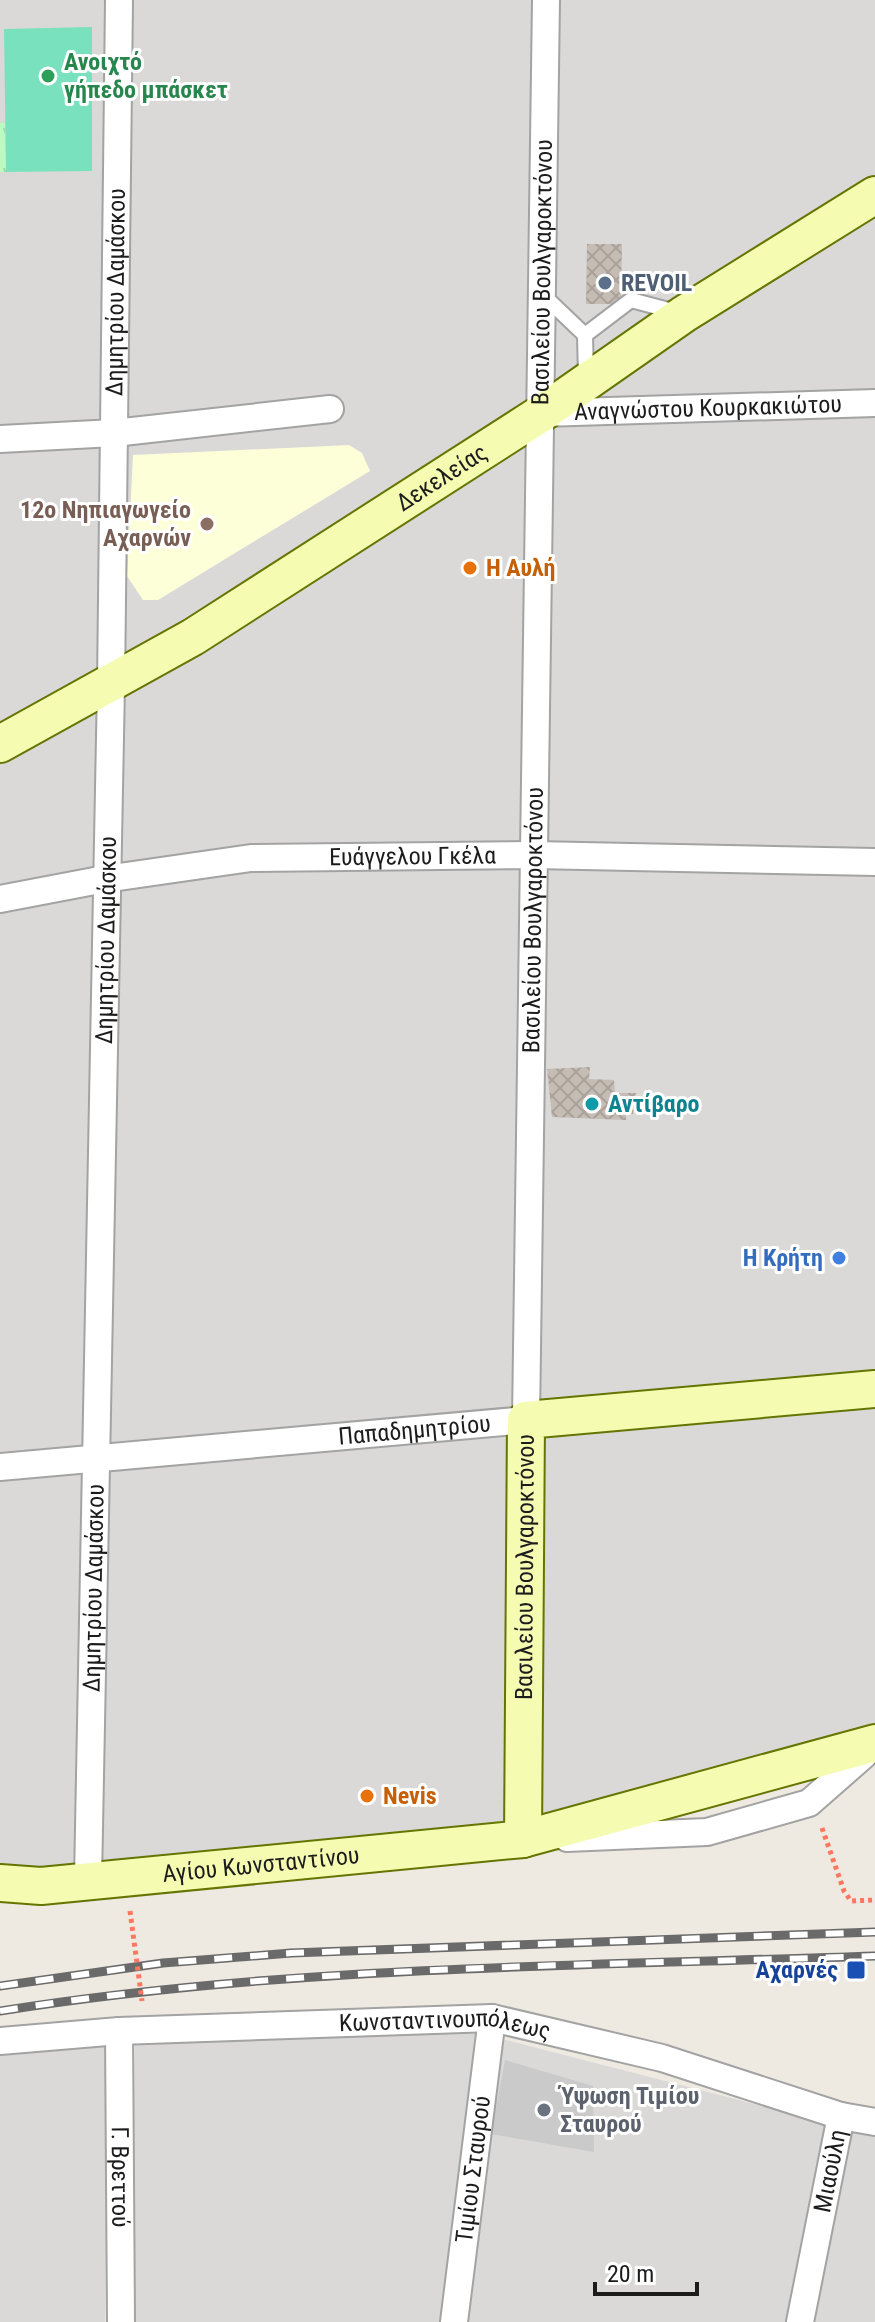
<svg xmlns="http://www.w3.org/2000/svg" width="875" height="2322" font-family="'Roboto Condensed',sans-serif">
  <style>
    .residential { fill: #dad9d8 }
    .education { fill: #fdffd8 }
    .religious { fill: #cacaca }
    .park { fill: url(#park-tufts) }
    .pitch { fill: #7ae1be }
    .building { fill: url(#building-cross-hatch) }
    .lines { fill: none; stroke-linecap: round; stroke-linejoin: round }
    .lane-casing { stroke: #a3a3a3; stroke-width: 18 }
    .street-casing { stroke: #a3a3a3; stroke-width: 30 }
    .secondary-casing { stroke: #647500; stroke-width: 40 }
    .path { stroke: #ff7760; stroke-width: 5; stroke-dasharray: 4 4; stroke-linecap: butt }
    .lane { stroke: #fff; stroke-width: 14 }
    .street { stroke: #fff; stroke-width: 26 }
    .secondary { stroke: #f5fcb1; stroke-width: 36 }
    .rail-casing { stroke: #6a6a6a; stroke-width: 9 }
    .rail { stroke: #fff; stroke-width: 6; stroke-dasharray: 18; stroke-linecap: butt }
    .path-bridge { stroke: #ff7760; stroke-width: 5; stroke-dasharray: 4 4; stroke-linecap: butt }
    .leisure-dot { fill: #2e9e5b; stroke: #fff; stroke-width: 3 }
    .service-dot { fill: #5c6f8a; stroke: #fff; stroke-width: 3 }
    .education-dot { fill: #8d6e63; stroke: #fff; stroke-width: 3 }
    .food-dot { fill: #e8710a; stroke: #fff; stroke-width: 3 }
    .culture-dot { fill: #0f9aa8; stroke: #fff; stroke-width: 3 }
    .shop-dot { fill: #3f7fe0; stroke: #fff; stroke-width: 3 }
    .transit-dot { fill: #1a4fb4; stroke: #fff; stroke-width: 3 }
    .worship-dot { fill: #6b7280; stroke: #fff; stroke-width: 3 }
    .labels { text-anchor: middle; stroke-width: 6; stroke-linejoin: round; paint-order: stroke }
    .leisure-label { font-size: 24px; font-weight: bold; fill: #27864d; stroke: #fff; text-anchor: start }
    .street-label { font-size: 24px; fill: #1c1c1c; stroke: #fff }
    .service-label { font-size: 24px; font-weight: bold; fill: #4e5e75; stroke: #fff; text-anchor: start }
    .education-label { font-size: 24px; font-weight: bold; fill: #785e54; stroke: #fff; text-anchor: end }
    .food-label { font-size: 24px; font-weight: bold; fill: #c56008; stroke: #fff; text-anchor: start }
    .culture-label { font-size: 24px; font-weight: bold; fill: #0d838f; stroke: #fff; text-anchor: start }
    .shop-label { font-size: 24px; font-weight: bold; fill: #366cbe; stroke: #fff; text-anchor: end }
    .transit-label { font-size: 24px; font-weight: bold; fill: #164399; stroke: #fff; text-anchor: end }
    .worship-label { font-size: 24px; font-weight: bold; fill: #5b616d; stroke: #fff; text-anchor: start }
  </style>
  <defs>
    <pattern id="park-tufts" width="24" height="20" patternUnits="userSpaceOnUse" patternTransform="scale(2)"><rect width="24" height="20" fill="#bafbc2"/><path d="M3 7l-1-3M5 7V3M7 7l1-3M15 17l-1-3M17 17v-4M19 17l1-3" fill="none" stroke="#9fd7a6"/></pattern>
    <pattern id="building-cross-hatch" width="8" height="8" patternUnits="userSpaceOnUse" patternTransform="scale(2)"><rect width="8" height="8" fill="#c5bcb4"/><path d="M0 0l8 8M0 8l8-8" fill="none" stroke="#a9a19a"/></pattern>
  </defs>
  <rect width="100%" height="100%" fill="#eeeae1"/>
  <g class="residential">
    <path d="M0 0H875V1726L857 1727 498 1837 82 1861 0 1884Z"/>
    <path d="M467 2030 875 2135V2322H132L135 2034Z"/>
    <path d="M108 2036 105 2322H0V2046Z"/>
  </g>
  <path class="education" d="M349 445 362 453 370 471 158 600H143L127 576 133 455Z"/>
  <path class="religious" d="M505 2060 593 2086 594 2152 491 2134Z"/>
  <path class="park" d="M0 123H5L6 172H0Z"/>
  <path class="pitch" d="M92 27V171L6 172 4 29Z"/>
  <g class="building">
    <path d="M587 244H622L621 304H586Z"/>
    <path d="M590 1067 589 1079 614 1080 615 1093H636L633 1114H626V1120L552 1117 547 1069Z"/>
  </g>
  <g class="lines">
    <defs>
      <g id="lane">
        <path d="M543 295 585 335"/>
        <path d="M586 378 585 335 631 300 680 313"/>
      </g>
      <g id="street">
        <path id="s1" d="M542 413 875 403"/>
        <path d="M0 439 114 433 330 409"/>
        <path id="s2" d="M0 899 105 879 251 858 534 855 875 862"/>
        <path id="s3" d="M0 1467 526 1420 546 0"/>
        <path d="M567 1838 707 1832 809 1803 874 1746"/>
        <path id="s4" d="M88 1880 111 685 119 0"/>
        <path id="s5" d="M119 2031 121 2322"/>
        <path id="s6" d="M0 2041 119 2031 492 2018 662 2058 841 2116 875 2122"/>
        <path id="s7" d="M454 2322 492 2018"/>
        <path id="s8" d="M800 2322 841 2116"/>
      </g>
      <g id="secondary">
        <path id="s9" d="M0 744 193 637 542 413 684 314 875 195"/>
        <path id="s10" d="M523 1839 526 1420 875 1389"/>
        <path id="s11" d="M0 1883 41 1886 523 1839 875 1743"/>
      </g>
    </defs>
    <use href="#lane" class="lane-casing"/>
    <use href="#street" class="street-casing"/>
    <use href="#secondary" class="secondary-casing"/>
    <path class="path" d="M822 1828 844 1891 851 1901 875 1900"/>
    <use href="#lane" class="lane"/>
    <use href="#street" class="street"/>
    <use href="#secondary" class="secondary"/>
    <defs>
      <g id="rail">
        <path d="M0 1986 163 1963 291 1953 875 1932"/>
        <path d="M0 2011C289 1965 583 1966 875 1956"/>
      </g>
    </defs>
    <use href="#rail" class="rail-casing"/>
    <use href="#rail" class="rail"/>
    <path class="path-bridge" d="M130 1911 142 2001"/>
  </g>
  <circle class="leisure-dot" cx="48" cy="76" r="8"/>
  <circle class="service-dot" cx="605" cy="283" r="8"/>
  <circle class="education-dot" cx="207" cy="524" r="8"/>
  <g class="food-dot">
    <circle cx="470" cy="568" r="8"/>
    <circle cx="367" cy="1796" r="8"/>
  </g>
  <circle class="culture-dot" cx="592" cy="1104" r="8"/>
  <circle class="shop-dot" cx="839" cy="1258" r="8"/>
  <rect class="transit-dot" x="846" y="1960" width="20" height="20" rx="4"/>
  <circle class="worship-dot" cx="544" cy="2110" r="8"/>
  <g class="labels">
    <g class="leisure-label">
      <text x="64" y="70">Ανοιχτό<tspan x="64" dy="28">γήπεδο μπάσκετ</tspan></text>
    </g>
    <g class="street-label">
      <text dy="8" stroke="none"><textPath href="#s3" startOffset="1676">Βασιλείου Βουλγαροκτόνου</textPath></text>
      <text dy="8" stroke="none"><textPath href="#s4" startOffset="1588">Δημητρίου Δαμάσκου</textPath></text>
      <text dy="8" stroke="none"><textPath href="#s1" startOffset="166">Αναγνώστου Κουρκακιώτου</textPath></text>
      <text dy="8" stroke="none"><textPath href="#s9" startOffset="516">Δεκελείας</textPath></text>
      <text dy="8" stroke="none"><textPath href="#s2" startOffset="416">Ευάγγελου Γκέλα</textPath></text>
      <text dy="8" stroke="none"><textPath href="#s3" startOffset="1028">Βασιλείου Βουλγαροκτόνου</textPath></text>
      <text dy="8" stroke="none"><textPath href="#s4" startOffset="940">Δημητρίου Δαμάσκου</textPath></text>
      <text dy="8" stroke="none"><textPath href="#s3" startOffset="416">Παπαδημητρίου</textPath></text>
      <text dy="8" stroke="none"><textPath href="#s10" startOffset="272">Βασιλείου Βουλγαροκτόνου</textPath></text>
      <text dy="8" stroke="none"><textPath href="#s4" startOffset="292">Δημητρίου Δαμάσκου</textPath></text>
      <text dy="8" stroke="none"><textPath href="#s11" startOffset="262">Αγίου Κωνσταντίνου</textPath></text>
      <text dy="8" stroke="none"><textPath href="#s6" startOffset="446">Κωνσταντινουπόλεως</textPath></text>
      <text dy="8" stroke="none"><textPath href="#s7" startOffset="154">Τιμίου Σταυρού</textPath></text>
      <text dy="8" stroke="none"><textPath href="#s8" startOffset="154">Μιαούλη</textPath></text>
      <text dy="8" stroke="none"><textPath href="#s5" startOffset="146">Γ. Βρεττού</textPath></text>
    </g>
    <g class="service-label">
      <text x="621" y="291">REVOIL</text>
    </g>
    <g class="education-label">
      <text x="191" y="518">12ο Νηπιαγωγείο<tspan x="191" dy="28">Αχαρνών</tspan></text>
    </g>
    <g class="food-label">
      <text x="486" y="576">Η Αυλή</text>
      <text x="383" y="1804">Nevis</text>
    </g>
    <g class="culture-label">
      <text x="608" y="1112">Αντίβαρο</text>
    </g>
    <g class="shop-label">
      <text x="823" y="1266">Η Κρήτη</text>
    </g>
    <g class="transit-label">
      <text x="838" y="1978">Αχαρνές</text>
    </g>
    <g class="worship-label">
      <text x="560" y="2104">Ύψωση Τιμίου<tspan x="560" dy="28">Σταυρού</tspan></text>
    </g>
  </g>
  <path d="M595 2282v12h102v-12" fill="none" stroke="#1c1c1c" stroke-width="4"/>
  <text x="607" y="2282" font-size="24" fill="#1c1c1c" stroke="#ffffff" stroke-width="6" paint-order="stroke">20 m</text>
</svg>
